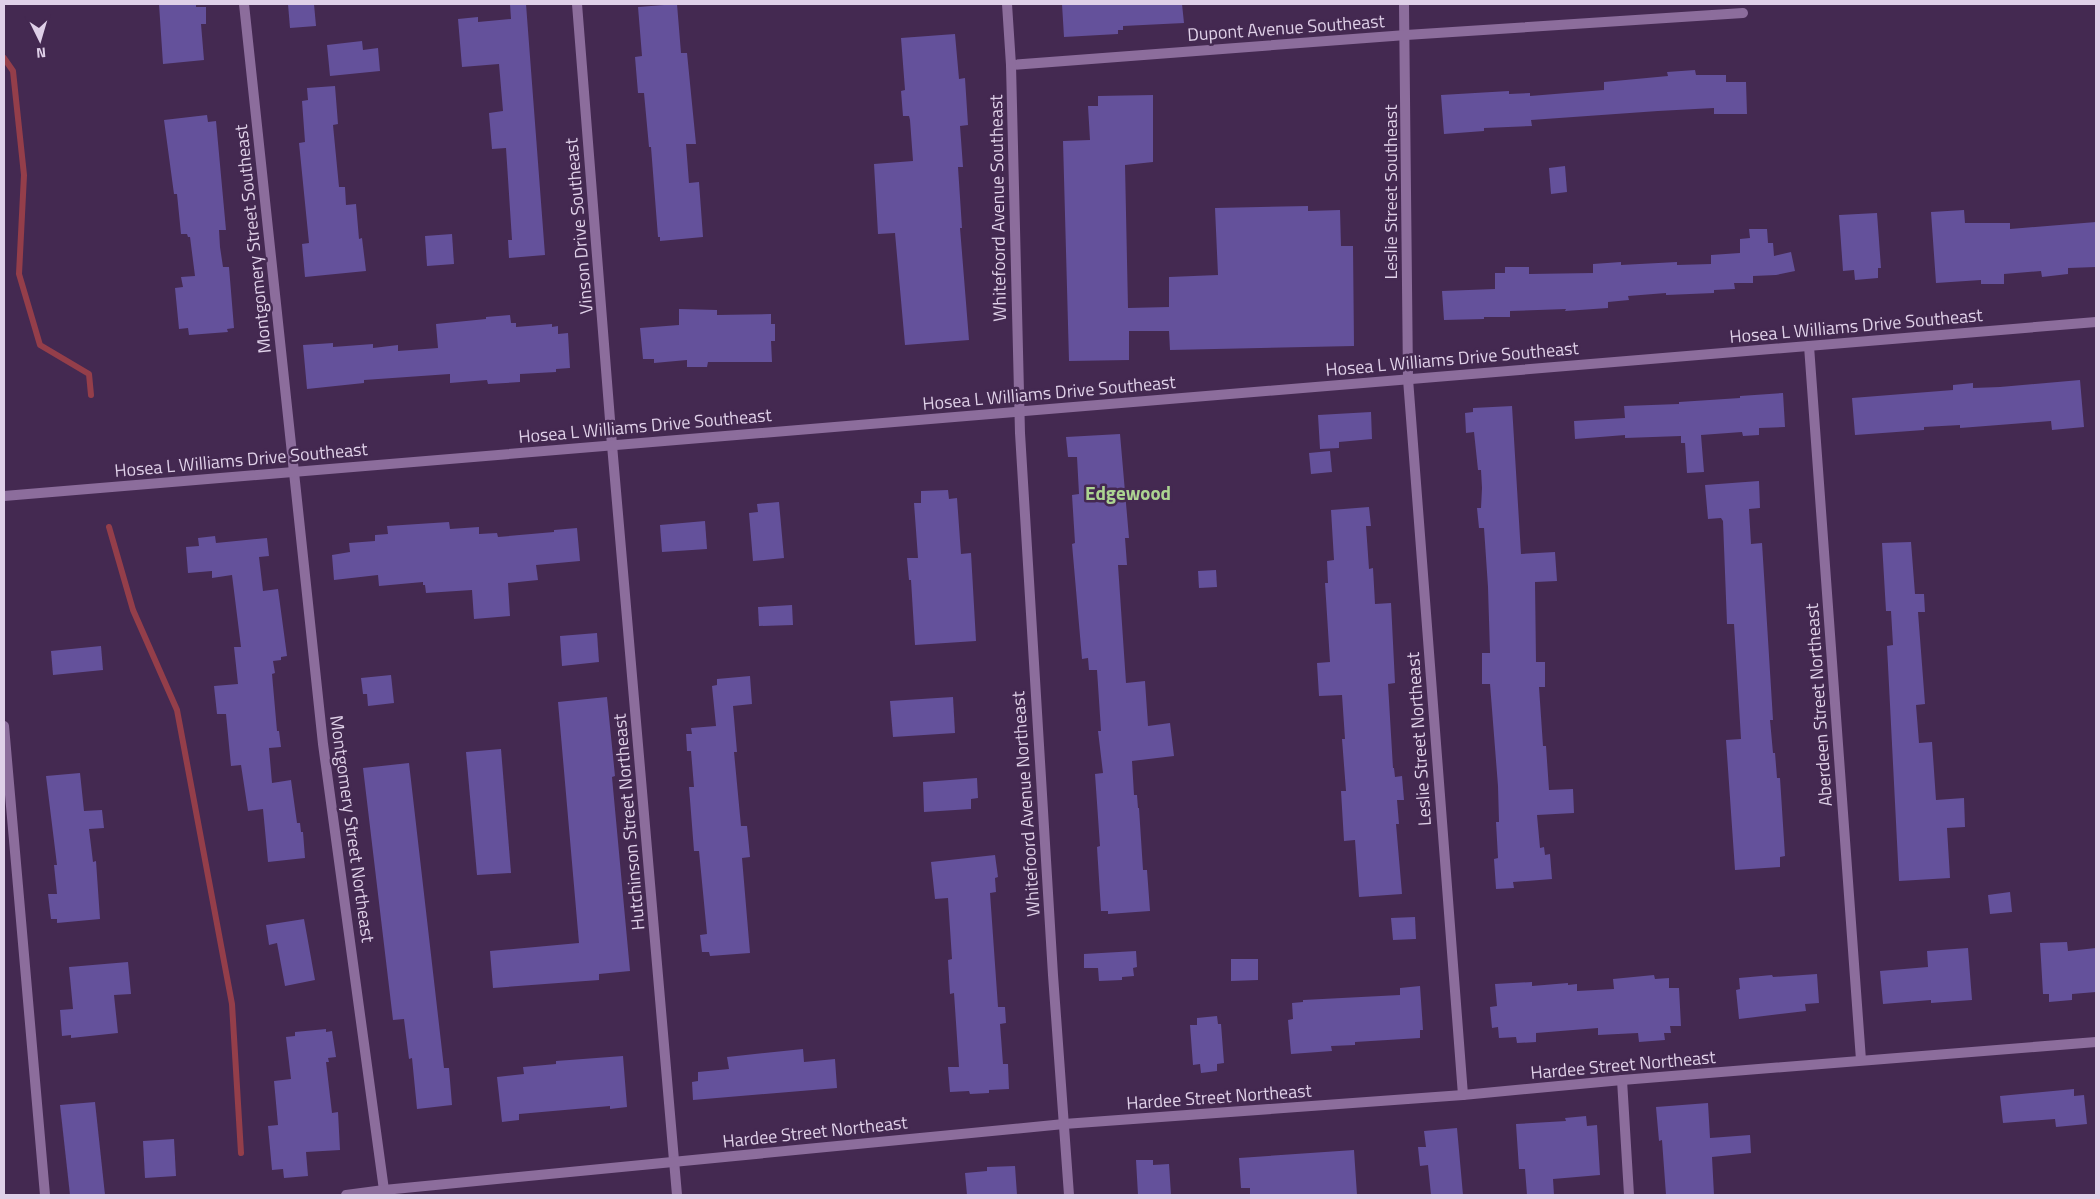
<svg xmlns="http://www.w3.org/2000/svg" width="2100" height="1199" font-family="'Titillium Web',sans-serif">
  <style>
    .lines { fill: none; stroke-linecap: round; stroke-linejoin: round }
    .stream { stroke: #943e4a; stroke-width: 6 }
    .building { fill: #64519b }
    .minor { stroke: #8c6d9c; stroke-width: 10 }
    .tertiary { stroke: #8c6d9c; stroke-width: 10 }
    .labels { text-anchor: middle; stroke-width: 5; stroke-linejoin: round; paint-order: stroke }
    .street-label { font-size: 18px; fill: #dfd0e8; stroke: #442951 }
    .neighbourhood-label { font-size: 19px; font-weight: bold; fill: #acd491; stroke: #442951 }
  </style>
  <rect width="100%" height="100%" fill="#442951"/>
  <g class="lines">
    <g class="stream">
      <path d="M4 58 13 71 24 175 19 274 40 345 89 374 91 395"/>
      <path d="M109 527 133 610 177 710 232 1004 241 1153"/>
    </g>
  </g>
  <g class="building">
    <path d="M159 4H196V7H206V24H201L204 60 163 64Z"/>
    <path d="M288 4H314L316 26 290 28Z"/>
    <path d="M510 4H526L545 255 509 258 508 240H512L506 148 492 149 489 113 503 111 499 64 462 67 458 19 478 17V22L511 19Z"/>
    <path d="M677 4 681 53H687L696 144H686L689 183 699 182 703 237 660 241V237H658L651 147H649L644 93H638L635 57 642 56 638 7Z"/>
    <path d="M1062 4H1182L1184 23 1123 26V30H1118V34L1064 37Z"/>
    <path d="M955 34 959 79 965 78 968 125 960 126 963 167H958L962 228H960L969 340 905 345 895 233 878 234 874 164 913 161 910 120 909 116H903L901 91 905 90 901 38Z"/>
    <path d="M362 41 363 50 378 48 380 71 330 76 327 45Z"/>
    <path d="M1695 70 1696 75H1726V82H1746L1747 114H1714V108L1658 111 1531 120 1532 126 1484 128V131L1444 134 1441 95 1509 91V94L1530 93V96L1604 90V82L1668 76 1667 72Z"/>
    <path d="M335 86 338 124 333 125 339 187H345L346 205 356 204 359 239 362 238 366 271 305 277 302 244 309 243 299 143 305 142 302 101 308 100 307 88Z"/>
    <path d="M1153 95V162L1125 165 1128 308 1169 307V277L1218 275 1215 208 1308 206V211L1340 210 1341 246H1353L1354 346 1170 350 1169 331H1129V360L1069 361 1063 141 1090 140 1088 106H1098V96Z"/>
    <path d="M207 115 208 122 216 121 226 230H219L220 247 223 267H229L234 328 227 329 228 332 189 335 188 328 179 329 175 288 183 287 181 277 195 276 190 237H188L187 234H181L177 194H174L164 120Z"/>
    <path d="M1565 166 1567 192 1551 194 1549 168Z"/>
    <path d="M1964 210 1965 223H2010V229L2096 222V267L2068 268V274L2042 277 2041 271 2004 274V284H1981V280L1936 283 1931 212Z"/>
    <path d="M1877 213 1881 268H1878V278L1855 280 1854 270 1843 271 1839 215Z"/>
    <path d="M1749 229H1767L1768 243H1773L1774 256 1791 252 1795 271 1776 275 1753 276V283H1734L1735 289 1714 290V293L1666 295V293L1628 296 1629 300 1608 302V308L1565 311 1566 309 1510 311V317H1484V319L1444 320 1442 291 1495 289V273H1505V267H1529V274L1593 273V264L1621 262V265L1677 262V265L1711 264V255L1740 253V239L1750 238Z"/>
    <path d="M452 234 454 264 427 266 425 236Z"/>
    <path d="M679 309 717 310V315L771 314V324H775V341H771L772 362H708L707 367H687V360L654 363V359H643L640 328 679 325Z"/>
    <path d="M510 315 511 323H516V327L552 324V327L558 326V334L568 333 570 368 556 369V372L520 374V382L488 384 487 380 450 383V374L364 380V383L307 389 303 345 333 343V347L373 344V348L398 345V351L438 348 436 324 486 319V317Z"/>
    <path d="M2080 380 2084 427 2052 430 2051 421 1960 428V425L1924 427V430L1855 435 1852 398 1953 390V385L1973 383V388L2000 387Z"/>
    <path d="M1783 393 1785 427 1759 428V435L1743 436 1742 432 1701 435 1704 472 1687 473 1685 443H1681V436L1625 438V435L1575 439 1574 421 1625 418 1624 406 1679 404V402L1740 398V396Z"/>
    <path d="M1512 406 1521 554 1555 552 1557 581 1535 582 1536 662H1545V687H1539L1543 746H1546L1549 790 1573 789 1574 813 1537 815 1540 848 1544 847 1545 855 1550 854 1552 879 1513 882 1514 888 1496 889 1494 859 1498 858 1496 822H1499L1498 786 1490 684H1482V653H1490L1488 587 1484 528H1479L1477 508H1481L1482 488 1481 470H1478L1474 432 1466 433 1465 413 1473 412V408Z"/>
    <path d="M1371 412 1372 439 1339 442V448L1320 449 1318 415Z"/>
    <path d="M1120 434 1129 538H1125L1127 565H1118L1126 683 1145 681 1148 726 1170 723 1174 756 1132 761 1134 795H1137L1138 808H1139L1143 870H1147L1150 911 1108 914V911H1101L1097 847 1100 846 1095 774 1103 773 1098 731H1101L1097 670H1089L1088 658 1082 659 1072 544 1075 543 1072 495 1079 494 1077 457H1068L1066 437Z"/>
    <path d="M1330 451 1332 472 1311 474 1309 453Z"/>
    <path d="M1759 481 1760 508 1749 509 1751 544 1762 543 1773 720H1770L1773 753H1775L1777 778H1780L1785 856 1780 857V867L1735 870 1726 740 1741 739 1734 624H1727L1723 521 1721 518 1708 519 1705 485Z"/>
    <path d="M948 490 949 499 957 498 961 554 971 553 976 641 915 645 911 580H909L907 558H918L914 503H921V491Z"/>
    <path d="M779 502 784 558 753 561 749 513 758 512 757 504Z"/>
    <path d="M1369 507 1371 526H1366L1369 569 1373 568 1375 604 1391 603 1395 683 1388 684 1393 768H1394L1395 777 1402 776 1404 800H1397L1399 824H1396L1402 894 1359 897 1355 840 1344 841 1341 791H1346L1342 739H1345L1342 695 1319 696 1317 663 1330 662 1325 583H1328L1327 561 1334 560 1331 510Z"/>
    <path d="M705 521 707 549 662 552 660 525Z"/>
    <path d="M449 522 450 529 479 527V534L497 533 498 537 554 532V530L577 528 580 561 536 565 538 580 508 583 510 616 474 619 472 590 426 593 425 585H423V582L379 586 378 575 334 580 332 555 350 552 349 543 375 541V535L388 534 387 526Z"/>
    <path d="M215 536 216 543 267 538 269 556 259 557 263 591 278 589 287 656 281 657V660L273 661 275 673 272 674 277 731H279L281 747 269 748 272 783 291 780 297 823H300L301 832H303L305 858 268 862 263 809 248 811 241 765 231 766 226 714H217L214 686 238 684 234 647H241L232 575 212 578V571L188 573 186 547 199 546 198 538Z"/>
    <path d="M1911 542 1915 594H1924L1925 612H1918L1925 704 1916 705 1919 743 1932 742 1936 800 1964 798 1965 827 1947 828 1950 878 1899 881 1887 646 1893 645 1891 611H1886L1882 543Z"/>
    <path d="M1216 570 1217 587 1199 588 1198 571Z"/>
    <path d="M792 605 793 625 759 626 758 607Z"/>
    <path d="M597 633 599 662 562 666 560 636Z"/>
    <path d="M101 646 103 670 53 675 51 651Z"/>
    <path d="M391 675 394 703 368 706 367 694H363L361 678Z"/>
    <path d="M750 676 752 704 733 706 737 752H734L741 826H747L750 857 742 858 750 953 710 956 709 952H702L700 935 707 934 699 851H694L689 787H694L691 751H687L686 734H692L691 728 716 726 712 686 717 685V679Z"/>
    <path d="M607 697 615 776 612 777 630 971 599 974V980L493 988 490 951 579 943 558 702Z"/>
    <path d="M953 697 955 733 893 737 890 701Z"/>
    <path d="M501 749 511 873 477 875 466 752Z"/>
    <path d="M409 763 444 1068H449L452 1105 417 1109 412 1058 409 1059 404 1019 393 1020 363 768Z"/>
    <path d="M80 773 84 811 102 810 104 828 89 829 93 862 96 861 100 919 57 923V919H51L48 894H57L54 865H57L46 776Z"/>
    <path d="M977 778 978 798 971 799V809L924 812 923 782Z"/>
    <path d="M995 855 998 877 995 878 996 892 990 893 998 1007H1005L1006 1023 1000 1024 1003 1064H1008L1009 1089 989 1090V1093L970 1094 969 1091 950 1092 948 1067H959L954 993 950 994 948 960 952 959 948 898 935 899 931 862Z"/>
    <path d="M2010 892 2012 912 1990 914 1988 895Z"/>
    <path d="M1415 917 1416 939 1393 940 1391 918Z"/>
    <path d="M304 919 315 980 285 986 277 943 269 945 266 925Z"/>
    <path d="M2067 942 2068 951 2096 948V992L2072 994V1000L2049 1002V994H2043L2040 943Z"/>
    <path d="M1968 948 1972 1000 1931 1003V1000L1883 1004 1880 971 1928 967 1927 951Z"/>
    <path d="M1136 951 1137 967 1133 968 1134 976 1122 977V980L1099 981 1098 968H1084V954Z"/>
    <path d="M1231 959H1258V980L1231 981Z"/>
    <path d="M128 962 131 994 114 995 118 1033 71 1038V1035L62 1036 60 1010 73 1009 69 967Z"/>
    <path d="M1817 974 1819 1003 1805 1004 1806 1011 1739 1019 1736 990 1740 989 1739 978 1772 975 1773 977Z"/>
    <path d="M1654 975 1655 979 1669 978V988H1679L1681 1026H1670L1671 1033H1664L1665 1040 1639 1042 1638 1033 1598 1035V1028L1536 1033V1042L1517 1043 1516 1037 1499 1038 1498 1027 1492 1028 1490 1007 1497 1006 1495 984 1532 982V986L1568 983V985L1577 984V991L1614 989 1613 979Z"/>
    <path d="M1420 986 1423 1030H1420V1038L1355 1042V1045L1331 1046 1332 1051 1291 1054 1288 1020 1293 1019 1292 1003 1303 1002V1000L1400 995V988Z"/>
    <path d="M1217 1016 1218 1024H1221L1224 1063 1217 1064V1071L1201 1073 1200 1064 1193 1065 1190 1025H1197V1018Z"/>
    <path d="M326 1029V1032L332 1031 336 1057 328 1058 329 1062H326L332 1113 338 1112 340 1150 306 1152 308 1176 284 1178 283 1169 272 1170 268 1126 278 1125 274 1081 291 1079 286 1037 295 1036V1032Z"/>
    <path d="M803 1049 804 1062 835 1059 837 1088 693 1100 692 1082 698 1081V1072L729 1069 727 1057Z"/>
    <path d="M623 1056 627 1107 610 1109V1106L519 1114V1120L502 1122 497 1077 524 1074 523 1067 556 1064V1061Z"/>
    <path d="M2074 1089V1096L2084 1095 2087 1124 2056 1127 2055 1119 2003 1123 2000 1096Z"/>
    <path d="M95 1102 105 1195H70L60 1105Z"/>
    <path d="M1708 1103 1710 1138 1750 1135 1751 1153 1712 1157 1714 1195H1666L1662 1140 1659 1141 1656 1107Z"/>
    <path d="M1586 1116 1587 1126 1597 1125 1600 1175 1553 1179 1554 1195H1527L1525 1169H1519L1516 1124 1566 1121 1565 1118Z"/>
    <path d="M1457 1128 1463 1195H1431L1428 1165 1420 1166 1418 1147H1426L1424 1131Z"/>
    <path d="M174 1139 176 1176 145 1178 143 1141Z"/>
    <path d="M1354 1150 1357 1195H1250V1188H1241L1239 1158Z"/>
    <path d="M1136 1160H1153V1165L1169 1164 1171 1195H1138Z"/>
    <path d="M1015 1166 1017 1195H967L965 1173 987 1171V1167Z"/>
  </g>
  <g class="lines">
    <g class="minor">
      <path d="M244 4 323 744 384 1190"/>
      <path d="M577 4 612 445 677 1195"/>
      <path d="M1404 4 1408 379 1463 1095"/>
      <path d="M1011 65 1406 35 1743 13"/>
      <path d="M1809 346 1861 1060"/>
      <path d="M4 726 45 1195"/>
      <path d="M1622 1080 1629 1195"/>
      <path d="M346 1195 384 1190 1064 1124 1463 1095 1622 1080 2096 1042"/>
    </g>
    <g class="tertiary">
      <path d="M1007 4 1011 65 1020 433 1053 975 1069 1195"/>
      <path d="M4 496 2096 322"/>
    </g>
  </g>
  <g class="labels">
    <g class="street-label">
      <text transform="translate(1286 28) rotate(-4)" y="6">Dupont Avenue Southeast</text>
      <text transform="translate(1391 192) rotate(-90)" y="6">Leslie Street Southeast</text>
      <text transform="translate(998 208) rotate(-91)" y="6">Whitefoord Avenue Southeast</text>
      <text transform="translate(579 226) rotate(-95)" y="6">Vinson Drive Southeast</text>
      <text transform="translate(253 239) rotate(-96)" y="6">Montgomery Street Southeast</text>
      <text transform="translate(1856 326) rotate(-5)" y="6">Hosea L Williams Drive Southeast</text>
      <text transform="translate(1452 359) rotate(-5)" y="6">Hosea L Williams Drive Southeast</text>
      <text transform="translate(1049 393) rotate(-5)" y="6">Hosea L Williams Drive Southeast</text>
      <text transform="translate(645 426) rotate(-5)" y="6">Hosea L Williams Drive Southeast</text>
      <text transform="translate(241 460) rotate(-5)" y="6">Hosea L Williams Drive Southeast</text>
      <text transform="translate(1819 705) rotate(-94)" y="6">Aberdeen Street Northeast</text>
      <text transform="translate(1419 739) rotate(-94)" y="6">Leslie Street Northeast</text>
      <text transform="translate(1026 804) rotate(-94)" y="6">Whitefoord Avenue Northeast</text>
      <text transform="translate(629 822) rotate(-95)" y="6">Hutchinson Street Northeast</text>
      <text transform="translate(352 829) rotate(82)" y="6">Montgomery Street Northeast</text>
      <text transform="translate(1623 1065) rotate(-5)" y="6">Hardee Street Northeast</text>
      <text transform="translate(1219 1097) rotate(-4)" y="6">Hardee Street Northeast</text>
      <text transform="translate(815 1132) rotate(-6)" y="6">Hardee Street Northeast</text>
    </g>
    <g class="neighbourhood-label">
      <text x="1128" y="500">Edgewood</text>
    </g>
  </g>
  <rect width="2100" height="1199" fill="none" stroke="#dfd0e8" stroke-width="10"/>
  <g transform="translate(40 40) rotate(175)" stroke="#442951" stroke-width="4" paint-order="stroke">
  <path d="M0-4L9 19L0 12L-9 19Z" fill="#dfd0e8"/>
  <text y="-8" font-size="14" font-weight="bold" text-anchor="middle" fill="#dfd0e8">N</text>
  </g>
</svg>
